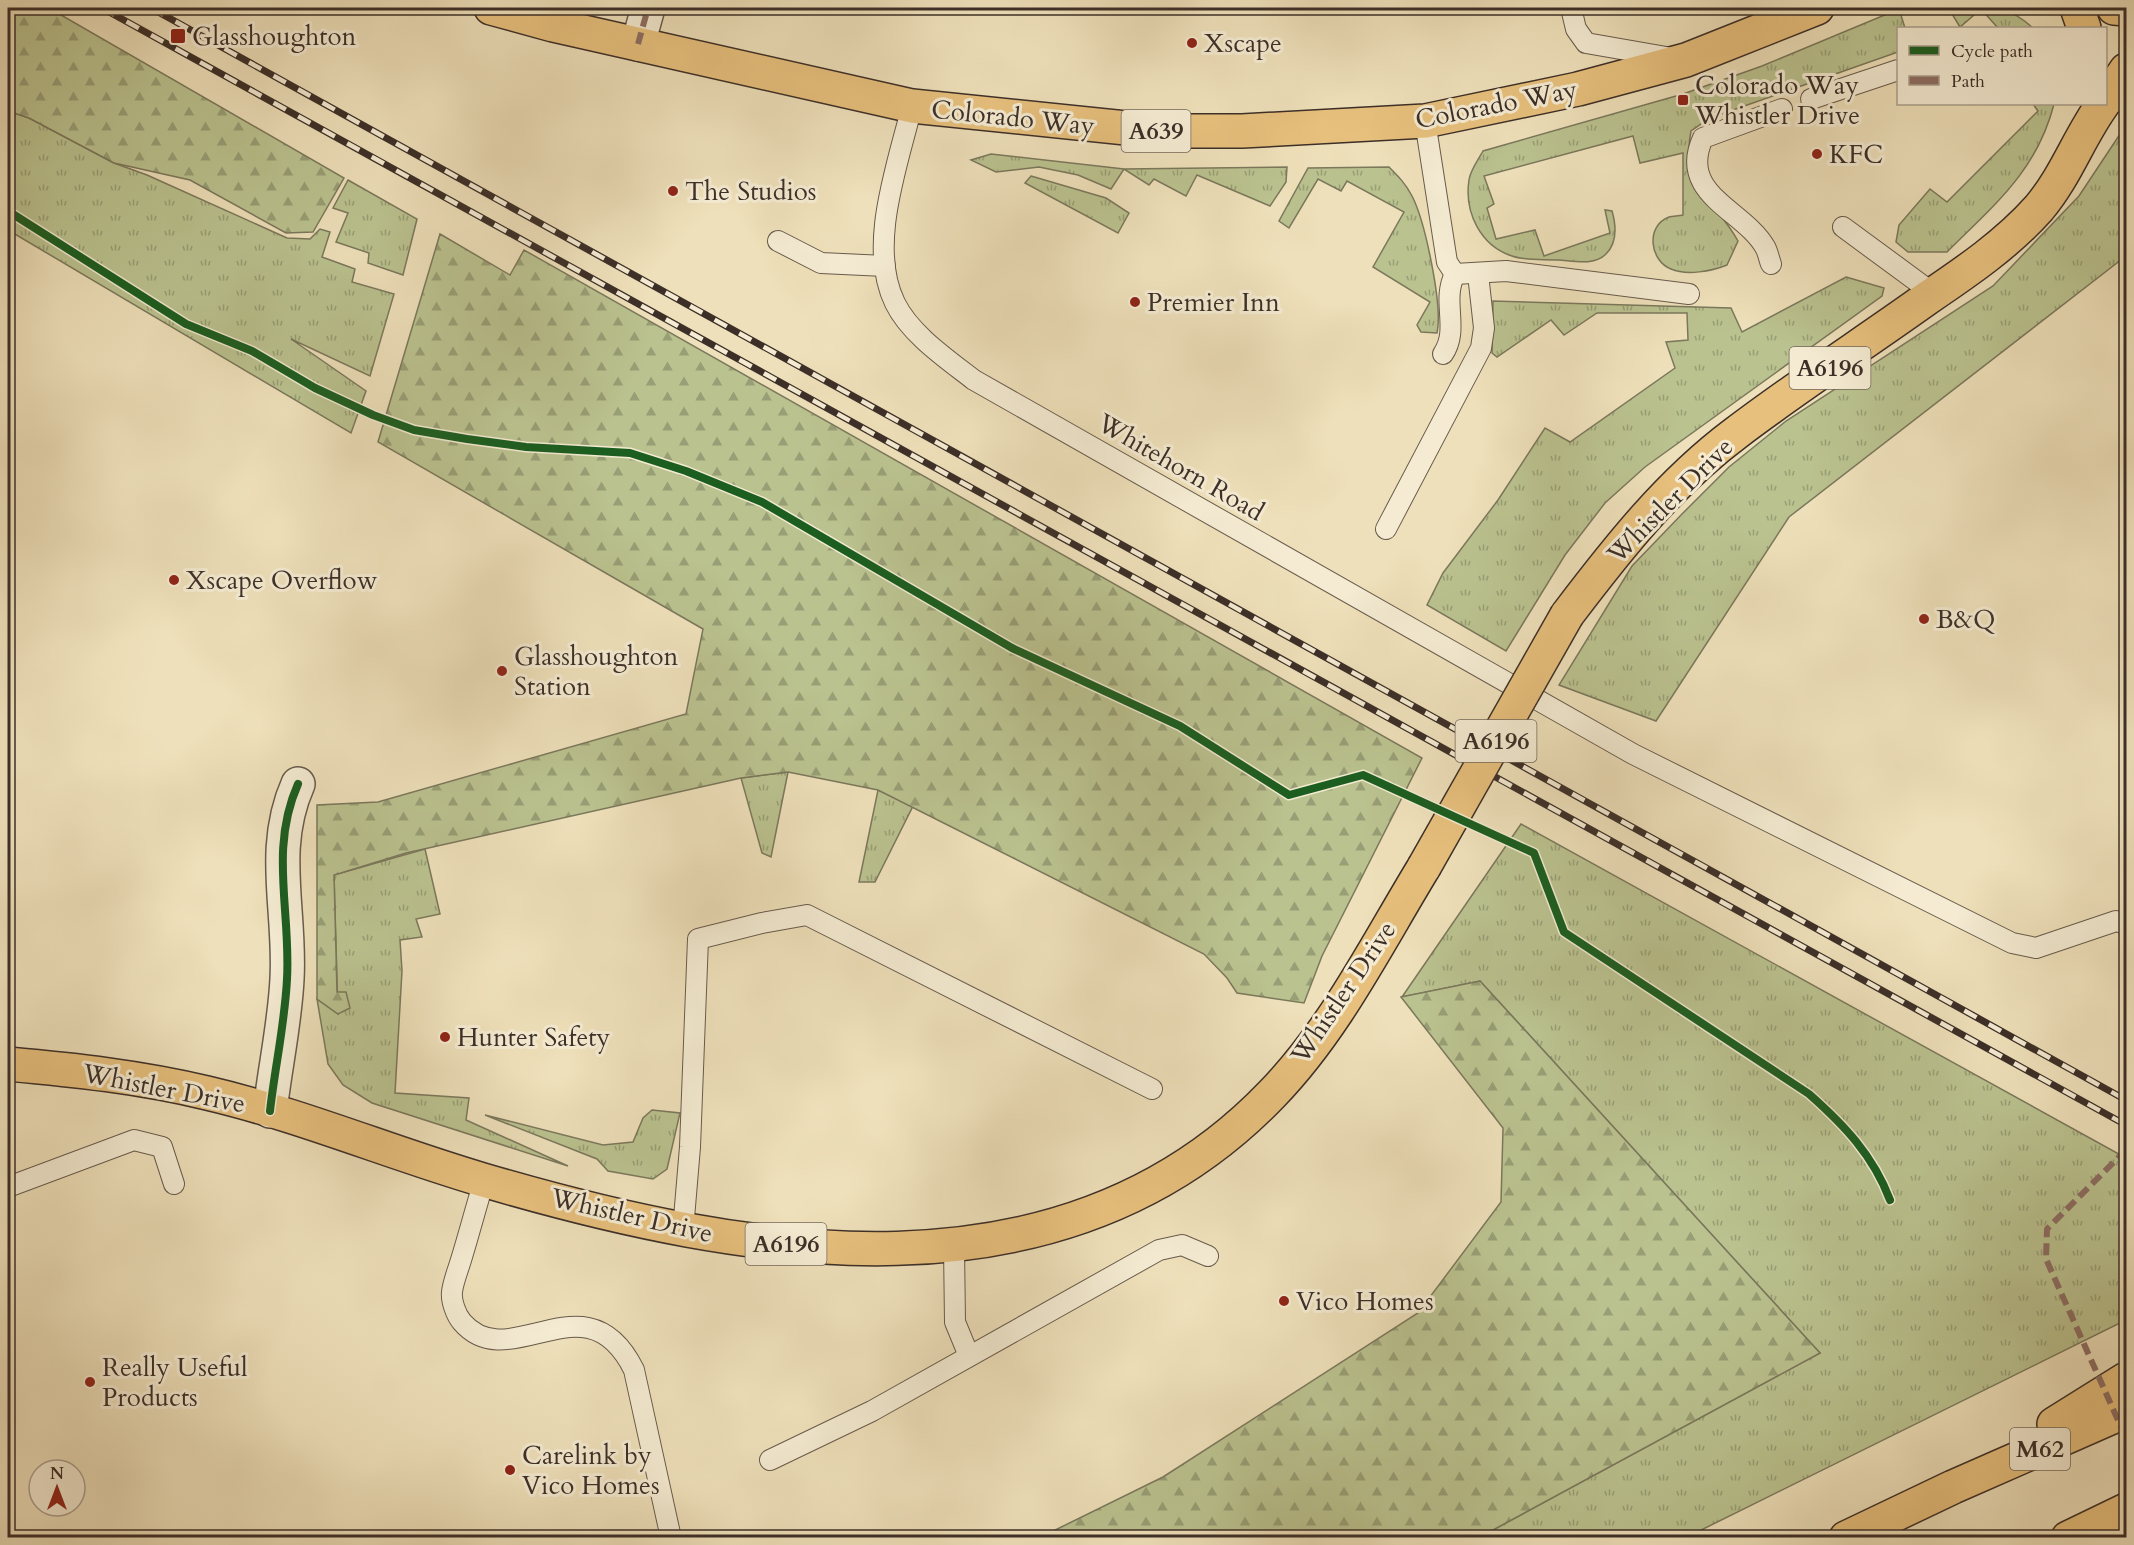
<svg xmlns="http://www.w3.org/2000/svg" width="2134" height="1545" font-family="Cardo,serif">
  <style>
    .grass { fill: url(#grass-tufts); stroke: #7b785c; stroke-width: 1.5 }
    .forest { fill: url(#forest-firs); stroke: #7b785c; stroke-width: 1.5 }
    .lines { fill: none; stroke-linecap: round; stroke-linejoin: round }
    .lane-casing { stroke: #685b4c; stroke-width: 22 }
    .street-casing { stroke: #685b4c; stroke-width: 36 }
    .primary-casing { stroke: #3c2f28; stroke-width: 36 }
    .highway-casing { stroke: #3c2f28; stroke-width: 36 }
    .lane { stroke: #f4ebd2; stroke-width: 20 }
    .street { stroke: #f4ebd2; stroke-width: 33 }
    .primary { stroke: #e7c07d; stroke-width: 33 }
    .highway { stroke: #e7c07d; stroke-width: 33 }
    .rail-casing { stroke: #3c2f28; stroke-width: 7 }
    .rail { stroke: #f4ebd2; stroke-width: 4.5; stroke-dasharray: 14; stroke-linecap: butt }
    .primary-bridge-casing { stroke: #3c2f28; stroke-width: 36; stroke-linecap: butt }
    .primary-bridge { stroke: #e7c07d; stroke-width: 33 }
    .quiet { stroke: #8d6e63; stroke-width: 6; stroke-dasharray: 12 6; stroke-linecap: butt }
    .cycleway-casing { stroke: #f4ebd2; stroke-width: 11 }
    .cycleway { stroke: #1b5e20; stroke-width: 8 }
    .poi-dot { fill: #8f2418; stroke: #f4ebd2; stroke-width: 2 }
    .labels { text-anchor: middle; stroke-width: 6; stroke-linejoin: round; paint-order: stroke }
    .shield { fill: #f4ebd2; stroke: #73675b; stroke-width: 1.5 }
    .shield-label { font-size: 24px; font-weight: bold; fill: #3c2f28 }
    .poi-label { font-size: 26px; fill: #3c2f28; stroke: #f4ebd2; text-anchor: start }
    .street-label { font-size: 26px; fill: #3c2f28; stroke: #f4ebd2 }
  </style>
  <defs>
    <pattern id="grass-tufts" width="24" height="20" patternUnits="userSpaceOnUse" patternTransform="scale(1.5)"><rect width="24" height="20" fill="#bac28f"/><path d="M3 7l-1-3M5 7V3M7 7l1-3M15 17l-1-3M17 17v-4M19 17l1-3" fill="none" stroke="#989e75"/></pattern>
    <pattern id="forest-firs" width="22" height="20" patternUnits="userSpaceOnUse" patternTransform="scale(1.5)"><rect width="22" height="20" fill="#bac28f"/><path d="M5 1l3.5 6h-7zM16 11l3.5 6h-7z" fill="#989e75"/></pattern>
  </defs>
  <rect width="100%" height="100%" fill="#eee0ba"/>
  <filter id="stains"><feTurbulence type="fractalNoise" baseFrequency=".00333" numOctaves="4"/><feColorMatrix values="0 0 0 0 .2 0 0 0 0 .09 0 0 0 0 .02 0 0 0 .5 -.17"/></filter>
  <radialGradient id="worn" r=".72"><stop offset=".6" stop-color="#630" stop-opacity="0"/><stop offset="1" stop-color="#630" stop-opacity=".3"/></radialGradient>
  <g class="grass">
    <path d="M1954 8C1991 7 2004 2 2033 28H1998L1981 9 1960 27 1952 14Z"/>
    <path d="M1899 9 1905 28H1898V52L1710 118 1691 131C1680 184 1716 201 1738 241L1727 265C1712 271 1687 276 1671 269 1650 261 1645 226 1669 217 1673 216 1678 216 1683 215V153L1640 163 1633 136 1484 176 1494 204 1487 208 1496 239 1535 230 1544 256 1610 233 1605 210 1612 211C1616 225 1618 242 1606 254 1594 266 1574 261 1558 260 1544 259 1526 261 1512 256 1481 246 1464 213 1469 180 1470 171 1478 160 1483 151L1683 94 1762 66Z"/>
    <path d="M2033 104H2054C2037 171 1994 205 1947 252H1908L1896 242 1899 225 1930 189 1947 202 2038 111Z"/>
    <path d="M8 111 29 118 114 163 147 175 287 238 310 239 320 229 330 232 322 257 355 269 352 282 394 294 370 376 291 339 366 391 351 433 8 230Z"/>
    <path d="M2126 125V256L1789 517 1656 721 1559 685 1632 566 1682 514 1729 467 1786 421 1993 286 2079 196Z"/>
    <path d="M991 154 1124 169 1287 167 1286 182 1270 206 1197 175 1186 196 1154 179 1149 185 1124 169 1111 189 1078 175 1039 167 996 172 971 160Z"/>
    <path d="M1389 167C1398 176 1406 184 1412 196 1425 221 1443 306 1437 333L1421 332 1417 325 1430 302 1373 267 1404 212 1347 181 1341 191 1318 179 1289 228 1279 221 1308 168Z"/>
    <path d="M1031 176 1106 198 1129 213 1118 233 1025 183Z"/>
    <path d="M348 180 417 219 403 275 368 263 369 253 336 242 348 213 333 208Z"/>
    <path d="M1846 277 1884 288 1882 296 1645 467 1605 503 1565 555 1506 651 1427 605 1443 573 1498 500 1545 428 1570 442 1675 368 1666 342 1688 340 1687 313H1597L1564 335 1551 320 1497 357 1492 353 1493 301 1731 308 1742 332Z"/>
    <path d="M788 772 771 857 762 853 741 778Z"/>
    <path d="M878 790 913 806 875 882H859Z"/>
    <path d="M1521 824 2126 1158V1320L1687 1537H1480L1820 1353 1480 981 1402 997Z"/>
    <path d="M425 849 440 914 416 919 422 937 400 940 402 971 395 1093 469 1098 466 1120 568 1166 372 1103 343 1085 328 1064 317 999 338 1014 334 875Z"/>
    <path d="M652 1110 680 1113 667 1169 653 1179 608 1171 597 1159 485 1115 603 1145 633 1142 643 1118Z"/>
  </g>
  <g class="forest">
    <path d="M8 8H49L344 178 313 232 286 233 190 180 114 163 29 118 8 111Z"/>
    <path d="M440 234 510 275 524 250 1422 758 1322 956 1304 1003 1237 993 1227 978 1204 954 878 790 788 772 741 778 406 853 334 875 337 992H346L350 1008 338 1014 317 999V805L378 802 686 714 703 629 378 442Z"/>
    <path d="M1480 981 1820 1353 1480 1537H1041L1163 1477 1418 1313 1501 1202 1503 1128 1401 997Z"/>
  </g>
  <g class="lines">
    <defs>
      <g id="lane">
        <path d="M1571 8 1576 29 1586 43 1672 58"/>
        <path d="M1811 99 1898 70"/>
        <path d="M912 106C898 164 867 246 895 303 910 334 947 359 974 380L1633 754 2012 943 2036 948 2116 921 2126 924"/>
        <path d="M1425 121 1447 262 1455 274 1506 271 1689 294"/>
        <path d="M1843 227 1934 294"/>
        <path d="M778 241 821 263 885 266"/>
        <path d="M1771 264C1769 259 1768 252 1765 247 1744 210 1677 194 1703 138L1782 109"/>
        <path d="M1443 354C1460 329 1441 301 1455 274"/>
        <path d="M1386 529 1481 348 1484 328 1478 274"/>
        <path d="M484 1181C476 1207 469 1234 461 1260 458 1270 453 1282 452 1292 451 1301 456 1315 462 1322 510 1378 586 1273 634 1370L671 1538"/>
        <path d="M8 1187 134 1140 162 1147 174 1184"/>
        <path d="M683 1230 690 1147 698 939 762 923 807 915 1152 1089"/>
        <path d="M954 1247 955 1322 969 1356"/>
        <path d="M770 1460 872 1411 1159 1250 1182 1245 1208 1256"/>
      </g>
      <g id="street">
        <path d="M638 44 648 8"/>
        <path d="M270 1111C275 1067 285 1022 287 979 291 911 269 849 298 784"/>
      </g>
      <g id="primary">
        <path d="M491 8 553 25 912 106 1155 131H1242L1425 121 1578 89 1686 60 1817 8"/>
        <path d="M2077 8 2084 28"/>
        <path d="M2114 8 2126 9"/>
        <path d="M2106 100 2126 70"/>
        <path d="M1567 615C1617 549 1669 483 1736 433 1798 386 1863 344 1926 299 1966 272 2007 244 2039 208 2066 176 2079 137 2103 104"/>
        <path d="M8 1064C74 1070 141 1077 207 1093 301 1115 391 1153 483 1180 745 1257 1061 1314 1272 1094 1335 1029 1377 944 1424 867"/>
      </g>
      <g id="highway">
        <path d="M2054 1424 2126 1379"/>
        <path d="M1846 1538 1953 1487 2126 1411"/>
        <path d="M2068 1538 2126 1510"/>
      </g>
    </defs>
    <use href="#lane" class="lane-casing"/>
    <use href="#street" class="street-casing"/>
    <use href="#primary" class="primary-casing"/>
    <use href="#highway" class="highway-casing"/>
    <use href="#lane" class="lane"/>
    <use href="#street" class="street"/>
    <use href="#primary" class="primary"/>
    <use href="#highway" class="highway"/>
    <defs>
      <g id="rail">
        <path d="M102 8 2126 1125"/>
        <path d="M151 8 2126 1100"/>
      </g>
    </defs>
    <use href="#rail" class="rail-casing"/>
    <use href="#rail" class="rail"/>
    <defs>
      <path id="primary-bridge" d="M1424 867 1567 615"/>
    </defs>
    <use href="#primary-bridge" class="primary-bridge-casing"/>
    <use href="#primary-bridge" class="primary-bridge"/>
    <g class="quiet">
      <path d="M638 44 648 8"/>
      <path d="M2126 1150 2047 1229 2046 1259 2126 1438"/>
    </g>
    <defs>
      <g id="cycleway">
        <path d="M8 211 186 324 252 351 315 388 373 415 414 430 467 439 526 447 630 453 686 471 762 502 1012 648 1180 726 1289 795 1363 775 1534 853 1564 932 1809 1094C1844 1125 1873 1155 1890 1200"/>
        <path d="M270 1111C275 1067 285 1022 287 979 291 911 269 849 298 784"/>
      </g>
    </defs>
    <use href="#cycleway" class="cycleway-casing"/>
    <use href="#cycleway" class="cycleway"/>
  </g>
  <g class="poi-dot">
    <rect x="170" y="28" width="16" height="16" rx="3"/>
    <circle cx="1192" cy="43" r="6"/>
    <rect x="1677" y="94" width="12" height="12" rx="3"/>
    <circle cx="1817" cy="154" r="6"/>
    <circle cx="673" cy="191" r="6"/>
    <circle cx="1135" cy="302" r="6"/>
    <circle cx="174" cy="580" r="6"/>
    <circle cx="1924" cy="619" r="6"/>
    <circle cx="502" cy="671" r="6"/>
    <circle cx="445" cy="1037" r="6"/>
    <circle cx="1284" cy="1301" r="6"/>
    <circle cx="90" cy="1382" r="6"/>
    <circle cx="510" cy="1470" r="6"/>
  </g>
  <g class="labels">
    <g class="shield">
      <rect x="1121.5" y="110" width="69" height="42" rx="4.5"/>
      <rect x="1789.5" y="347" width="81" height="42" rx="4.5"/>
      <rect x="1455.5" y="720" width="81" height="42" rx="4.5"/>
      <rect x="745.5" y="1223" width="81" height="42" rx="4.5"/>
      <rect x="2010" y="1428" width="60" height="42" rx="4.5"/>
    </g>
    <g class="shield-label">
      <text x="1156" y="139">A639</text>
      <text x="1830" y="376">A6196</text>
      <text x="1496" y="749">A6196</text>
      <text x="786" y="1252">A6196</text>
      <text x="2040" y="1457">M62</text>
    </g>
    <g class="poi-label">
      <text x="192" y="45">Glasshoughton</text>
      <text x="1204" y="52">Xscape</text>
      <text x="1695" y="94">Colorado Way<tspan x="1695" dy="30">Whistler Drive</tspan></text>
      <text x="1829" y="163">KFC</text>
      <text x="685" y="200">The Studios</text>
      <text x="1147" y="311">Premier Inn</text>
      <text x="186" y="589">Xscape Overflow</text>
      <text x="1936" y="628">B&amp;Q</text>
      <text x="514" y="665">Glasshoughton<tspan x="514" dy="30">Station</tspan></text>
      <text x="457" y="1046">Hunter Safety</text>
      <text x="1296" y="1310">Vico Homes</text>
      <text x="102" y="1376">Really Useful<tspan x="102" dy="30">Products</tspan></text>
      <text x="522" y="1464">Carelink by<tspan x="522" dy="30">Vico Homes</tspan></text>
    </g>
    <g class="street-label">
      <text transform="translate(1496 104) rotate(-11)" y="9">Colorado Way</text>
      <text transform="translate(1013 117) rotate(6)" y="9">Colorado Way</text>
      <text transform="translate(1181 467) rotate(30)" y="9">Whitehorn Road</text>
      <text transform="translate(1670 500) rotate(-45)" y="9">Whistler Drive</text>
      <text transform="translate(1343 992) rotate(-56)" y="9">Whistler Drive</text>
      <text transform="translate(164 1088) rotate(11)" y="9">Whistler Drive</text>
      <text transform="translate(632 1215) rotate(13)" y="9">Whistler Drive</text>
    </g>
  </g>
  <rect width="2134" height="1545" fill="none" stroke="#eee0ba" stroke-width="30"/>
  <rect x="9" y="9" width="2116" height="1527" fill="none" stroke="#3c2f28" stroke-width="3"/>
  <rect x="15" y="15" width="2104" height="1515" fill="none" stroke="#3c2f28" stroke-width="1.5"/>
  <rect x="1897" y="27" width="210" height="78" fill="#f4ebd2" stroke="#aaa08e" stroke-width="1.5"/>
  <rect x="1909" y="46" width="30" height="9" fill="#1b5e20" stroke="#aaa08e" stroke-width="1.5"/>
  <text x="1951" y="57" font-size="18" fill="#3c2f28">Cycle path</text>
  <rect x="1909" y="76" width="30" height="9" fill="#8d6e63" stroke="#aaa08e" stroke-width="1.5"/>
  <text x="1951" y="87" font-size="18" fill="#3c2f28">Path</text>
  <g transform="translate(57 1488)"><circle r="28" fill="#f4ebd2" stroke="#aaa08e" stroke-width="1.5"/>
  <path d="M0-4.5L10 22L0 15L-10 22Z" fill="#8f2418"/>
  <text y="-9" font-size="16" font-weight="bold" text-anchor="middle" fill="#3c2f28">N</text>
  </g>
  <rect width="100%" height="100%" filter="url(#stains)"/>
  <rect width="100%" height="100%" fill="url(#worn)"/>
</svg>
